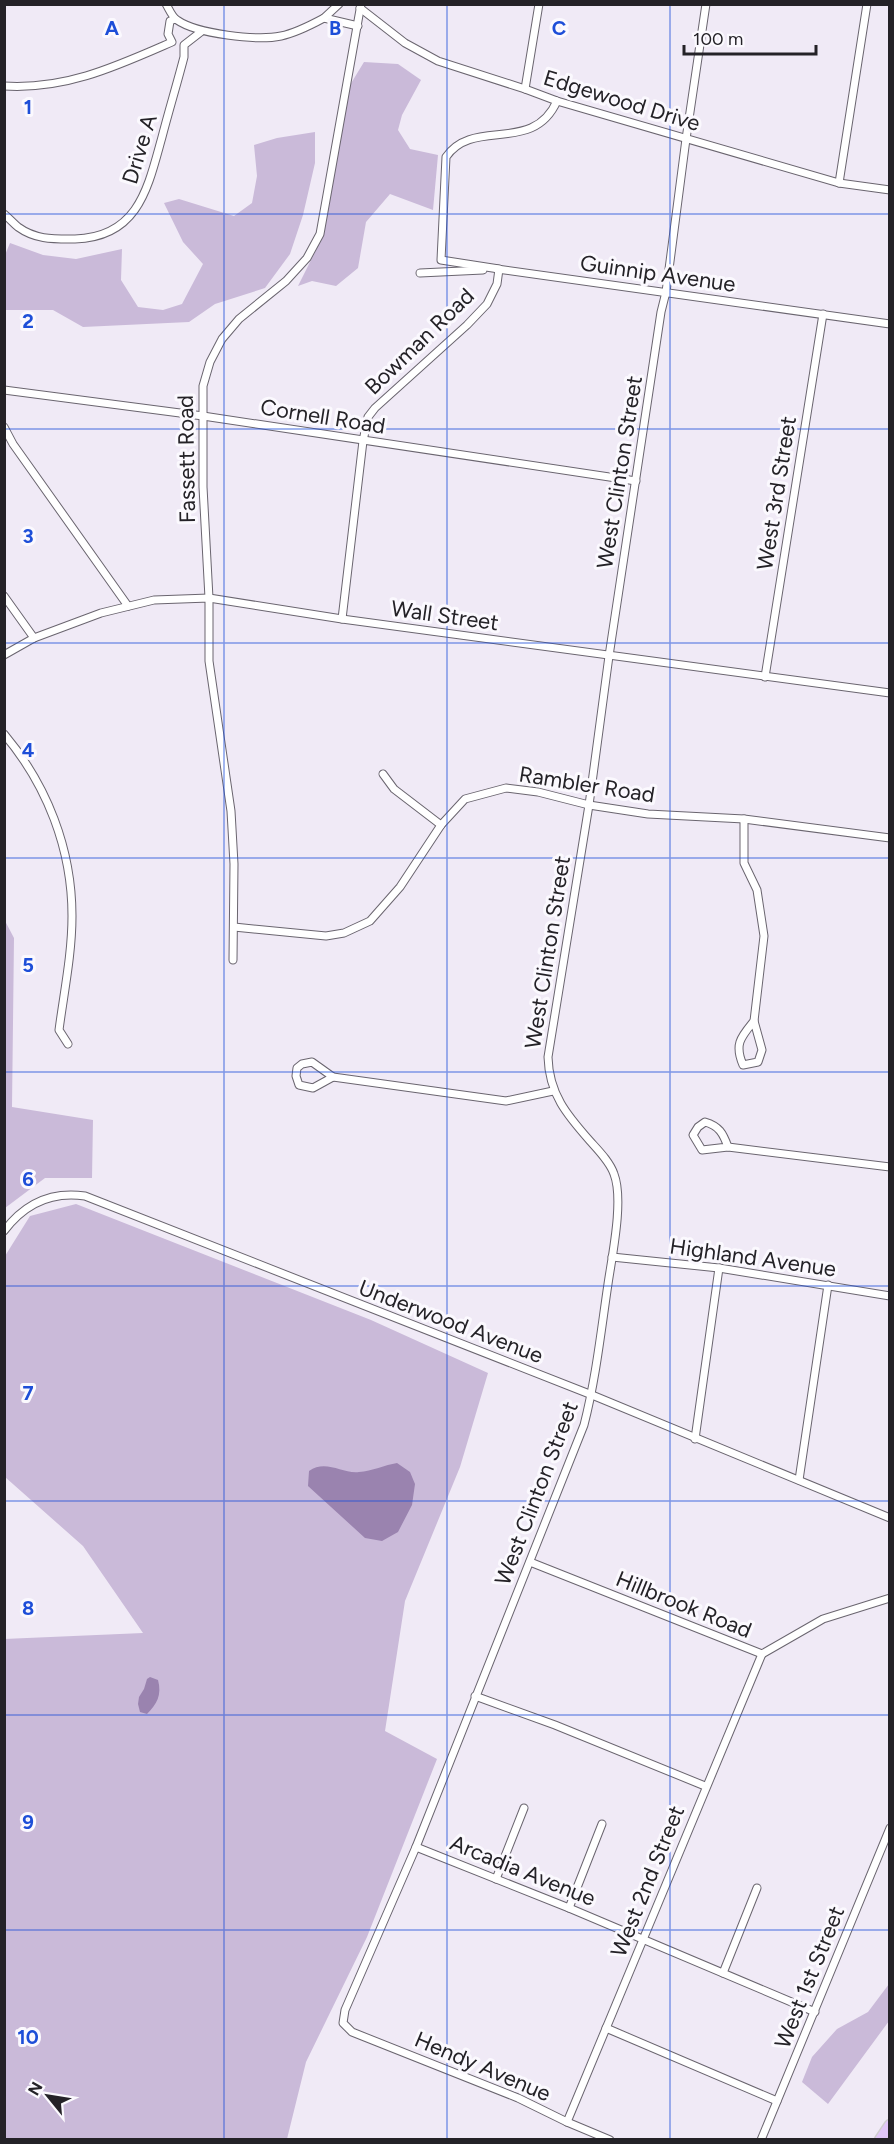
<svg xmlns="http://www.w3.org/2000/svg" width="894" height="2144" font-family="Figtree,sans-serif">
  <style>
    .green { fill: #cabad9 }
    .water { fill: #9a83af }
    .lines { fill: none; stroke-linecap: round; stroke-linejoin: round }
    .minor-casing { stroke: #6a656f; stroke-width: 9 }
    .primary-casing { stroke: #cfcecf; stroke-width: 13 }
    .minor { stroke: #fff; stroke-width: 7 }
    .primary { stroke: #e1c6f8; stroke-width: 10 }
    .grid { fill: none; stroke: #1d4ed8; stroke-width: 1.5; stroke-opacity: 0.55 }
    .labels { text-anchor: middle; stroke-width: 6; stroke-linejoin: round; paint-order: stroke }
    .street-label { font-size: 22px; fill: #242227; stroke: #fbf9fe }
    .grid-label { font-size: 20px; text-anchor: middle; font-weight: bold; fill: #1d4ed8; stroke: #fbf9fe; stroke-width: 6; stroke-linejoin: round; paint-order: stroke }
  </style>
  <rect width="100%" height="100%" fill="#f0eaf6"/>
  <g class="green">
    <path d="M364 62 398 64 421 80 402 115 398 130 410 149 438 155 433 210 390 194 366 222 358 268 336 286 312 281 298 286 324 234 350 85Z"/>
    <path d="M315 132V163L303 215 290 254 265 288 215 304 189 322 83 327 53 310H5V255L10 243 43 255 76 259 122 249 121 280 138 307 163 310 182 304 203 264 183 242 164 203 179 199 234 216 252 203 257 176 254 145 277 138Z"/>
    <path d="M4 919 14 938 12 1107 93 1120 92 1178H45L5 1208Z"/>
    <path d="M76 1204 371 1320 488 1373 460 1467 405 1601 385 1731 437 1759 367 1937 306 2062 287 2139H5L4 1639 143 1633 83 1546 5 1477V1256L30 1216Z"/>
    <path d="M889 1984V2021L828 2104 802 2082 812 2057 837 2029 868 2012Z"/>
  </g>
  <g class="water">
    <path d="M397 1463 410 1472 415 1484 412 1505 398 1532 382 1541 365 1538 308 1486 309 1471C326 1459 342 1474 359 1472 372 1471 385 1465 397 1463Z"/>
    <path d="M150 1677 158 1680C162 1695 157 1704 147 1714L140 1712 138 1704 139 1697 144 1689 147 1679Z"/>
  </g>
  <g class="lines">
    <defs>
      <g id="minor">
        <path d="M166 4C169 9 172 17 177 20 197 34 257 41 281 36 296 33 311 25 324 18L358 26"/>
        <path d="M360 8 405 43 438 61 525 89 557 101 839 183 890 190"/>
        <path d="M324 18 339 4"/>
        <path d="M4 86C66 90 117 66 172 42L168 34 170 21 175 19"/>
        <path d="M525 89 539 4"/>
        <path d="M839 183 867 4"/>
        <path d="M4 214C9 218 13 223 18 227 36 240 54 239 75 239 139 237 148 187 162 137 169 110 177 84 184 57V45L202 31"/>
        <path d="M497 269 890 324"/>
        <path d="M420 273 483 270"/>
        <path d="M4 390 203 416 636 481"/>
        <path d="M4 427 13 444 128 606"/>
        <path d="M4 596 34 638"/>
        <path d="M342 619 363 441 368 417 375 408 467 325 487 304 497 284 499 269 441 260 446 157C473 117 533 155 557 101"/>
        <path d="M4 655 34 638 101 613 154 600 209 598 342 619 890 693"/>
        <path d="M765 677 823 314"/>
        <path d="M4 734C47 785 72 849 72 916 72 954 64 992 59 1030L68 1044"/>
        <path d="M383 774 394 789 441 825"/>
        <path d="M744 819V863L757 890 764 936 754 1021"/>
        <path d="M234 927 326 936 344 933 370 921 400 887 441 825 465 799 506 788 538 792 589 805 648 814 744 819 890 838"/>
        <path d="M233 960 234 864 231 811 209 661V598L203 487V386L210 362 222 339 239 319 286 281 307 258 320 234 361 4"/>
        <path d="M754 1021 762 1050 758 1062 743 1065C734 1044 741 1037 754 1021Z"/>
        <path d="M312 1062 333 1077 313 1088 299 1085 296 1076 297 1068 302 1064Z"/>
        <path d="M333 1077 506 1101 553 1091"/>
        <path d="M705 1122C719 1126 723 1133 728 1147L702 1150 693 1135 698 1127Z"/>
        <path d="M728 1147 890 1167"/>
        <path d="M4 1231C25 1203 51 1191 85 1196L592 1395 890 1518"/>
        <path d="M612 1257 719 1268 890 1296"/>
        <path d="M695 1439 719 1268"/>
        <path d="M799 1480 828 1285"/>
        <path d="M530 1562 762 1654 823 1619 890 1598"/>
        <path d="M475 1696 555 1725 705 1786"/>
        <path d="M416 1847 569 1908 815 2012"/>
        <path d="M496 1879 524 1808"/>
        <path d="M569 1908 602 1824"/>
        <path d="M723 1973 757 1888"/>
        <path d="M606 2028 777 2101"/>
        <path d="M567 2122 762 1654"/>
        <path d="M610 2140 567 2122 518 2098 352 2032 343 2023 345 2010 416 1847 584 1425C596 1378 601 1331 608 1284 612 1256 624 1200 614 1174 610 1162 599 1151 590 1141 567 1115 549 1094 548 1057L589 805 609 656 661 312 666 292 686 139 706 4"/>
        <path d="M761 2140 890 1828"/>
      </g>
      <path id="primary" d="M880 2140 890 2125"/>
    </defs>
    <use href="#minor" class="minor-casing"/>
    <use href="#primary" class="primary-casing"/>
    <use href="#minor" class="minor"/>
    <use href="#primary" class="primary"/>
  </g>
  <path class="grid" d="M224 4V2140M447 4V2140M670 4V2140M4 214H890M4 429H890M4 643H890M4 858H890M4 1072H890M4 1286H890M4 1501H890M4 1715H890M4 1930H890"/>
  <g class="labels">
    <g class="street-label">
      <text transform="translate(622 100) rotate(17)" y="8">Edgewood Drive</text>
      <text transform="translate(139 149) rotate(-73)" y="8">Drive A</text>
      <text transform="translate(658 273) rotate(8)" y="8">Guinnip Avenue</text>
      <text transform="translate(419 341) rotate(-44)" y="8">Bowman Road</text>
      <text transform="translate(323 416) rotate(9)" y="8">Cornell Road</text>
      <text transform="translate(186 459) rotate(-91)" y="8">Fassett Road</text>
      <text transform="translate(619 472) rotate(-81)" y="8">West Clinton Street</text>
      <text transform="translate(776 493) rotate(-81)" y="8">West 3rd Street</text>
      <text transform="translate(445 615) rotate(8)" y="8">Wall Street</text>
      <text transform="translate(587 784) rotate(9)" y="8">Rambler Road</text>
      <text transform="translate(547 952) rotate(-81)" y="8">West Clinton Street</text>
      <text transform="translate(753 1257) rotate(8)" y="8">Highland Avenue</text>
      <text transform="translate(451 1321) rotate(21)" y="8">Underwood Avenue</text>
      <text transform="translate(536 1493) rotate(-69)" y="8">West Clinton Street</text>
      <text transform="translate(684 1604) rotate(22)" y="8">Hillbrook Road</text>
      <text transform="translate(523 1870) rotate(22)" y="8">Arcadia Avenue</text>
      <text transform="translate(647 1881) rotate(-68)" y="8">West 2nd Street</text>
      <text transform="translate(809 1977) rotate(-68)" y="8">West 1st Street</text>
      <text transform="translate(483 2066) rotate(23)" y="8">Hendy Avenue</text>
    </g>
  </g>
  <g class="grid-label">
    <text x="112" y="35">A</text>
    <text x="335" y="35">B</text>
    <text x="559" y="35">C</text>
    <text x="28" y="114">1</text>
    <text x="28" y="328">2</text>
    <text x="28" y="543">3</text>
    <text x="28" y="757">4</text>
    <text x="28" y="972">5</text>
    <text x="28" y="1186">6</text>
    <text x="28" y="1400">7</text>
    <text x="28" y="1615">8</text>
    <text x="28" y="1829">9</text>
    <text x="28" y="2044">10</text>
  </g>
  <rect width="894" height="2144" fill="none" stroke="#242227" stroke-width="12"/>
  <g transform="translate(48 2096) rotate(300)" stroke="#fbf9fe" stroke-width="4.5" paint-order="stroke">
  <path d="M0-4.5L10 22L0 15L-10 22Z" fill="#242227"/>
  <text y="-9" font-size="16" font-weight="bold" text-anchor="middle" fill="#242227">N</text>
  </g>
  <path d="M684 45v9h132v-9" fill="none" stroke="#242227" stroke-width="3"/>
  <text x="693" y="45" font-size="18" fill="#242227" stroke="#fbf9fe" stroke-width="4.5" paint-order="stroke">100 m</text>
</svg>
